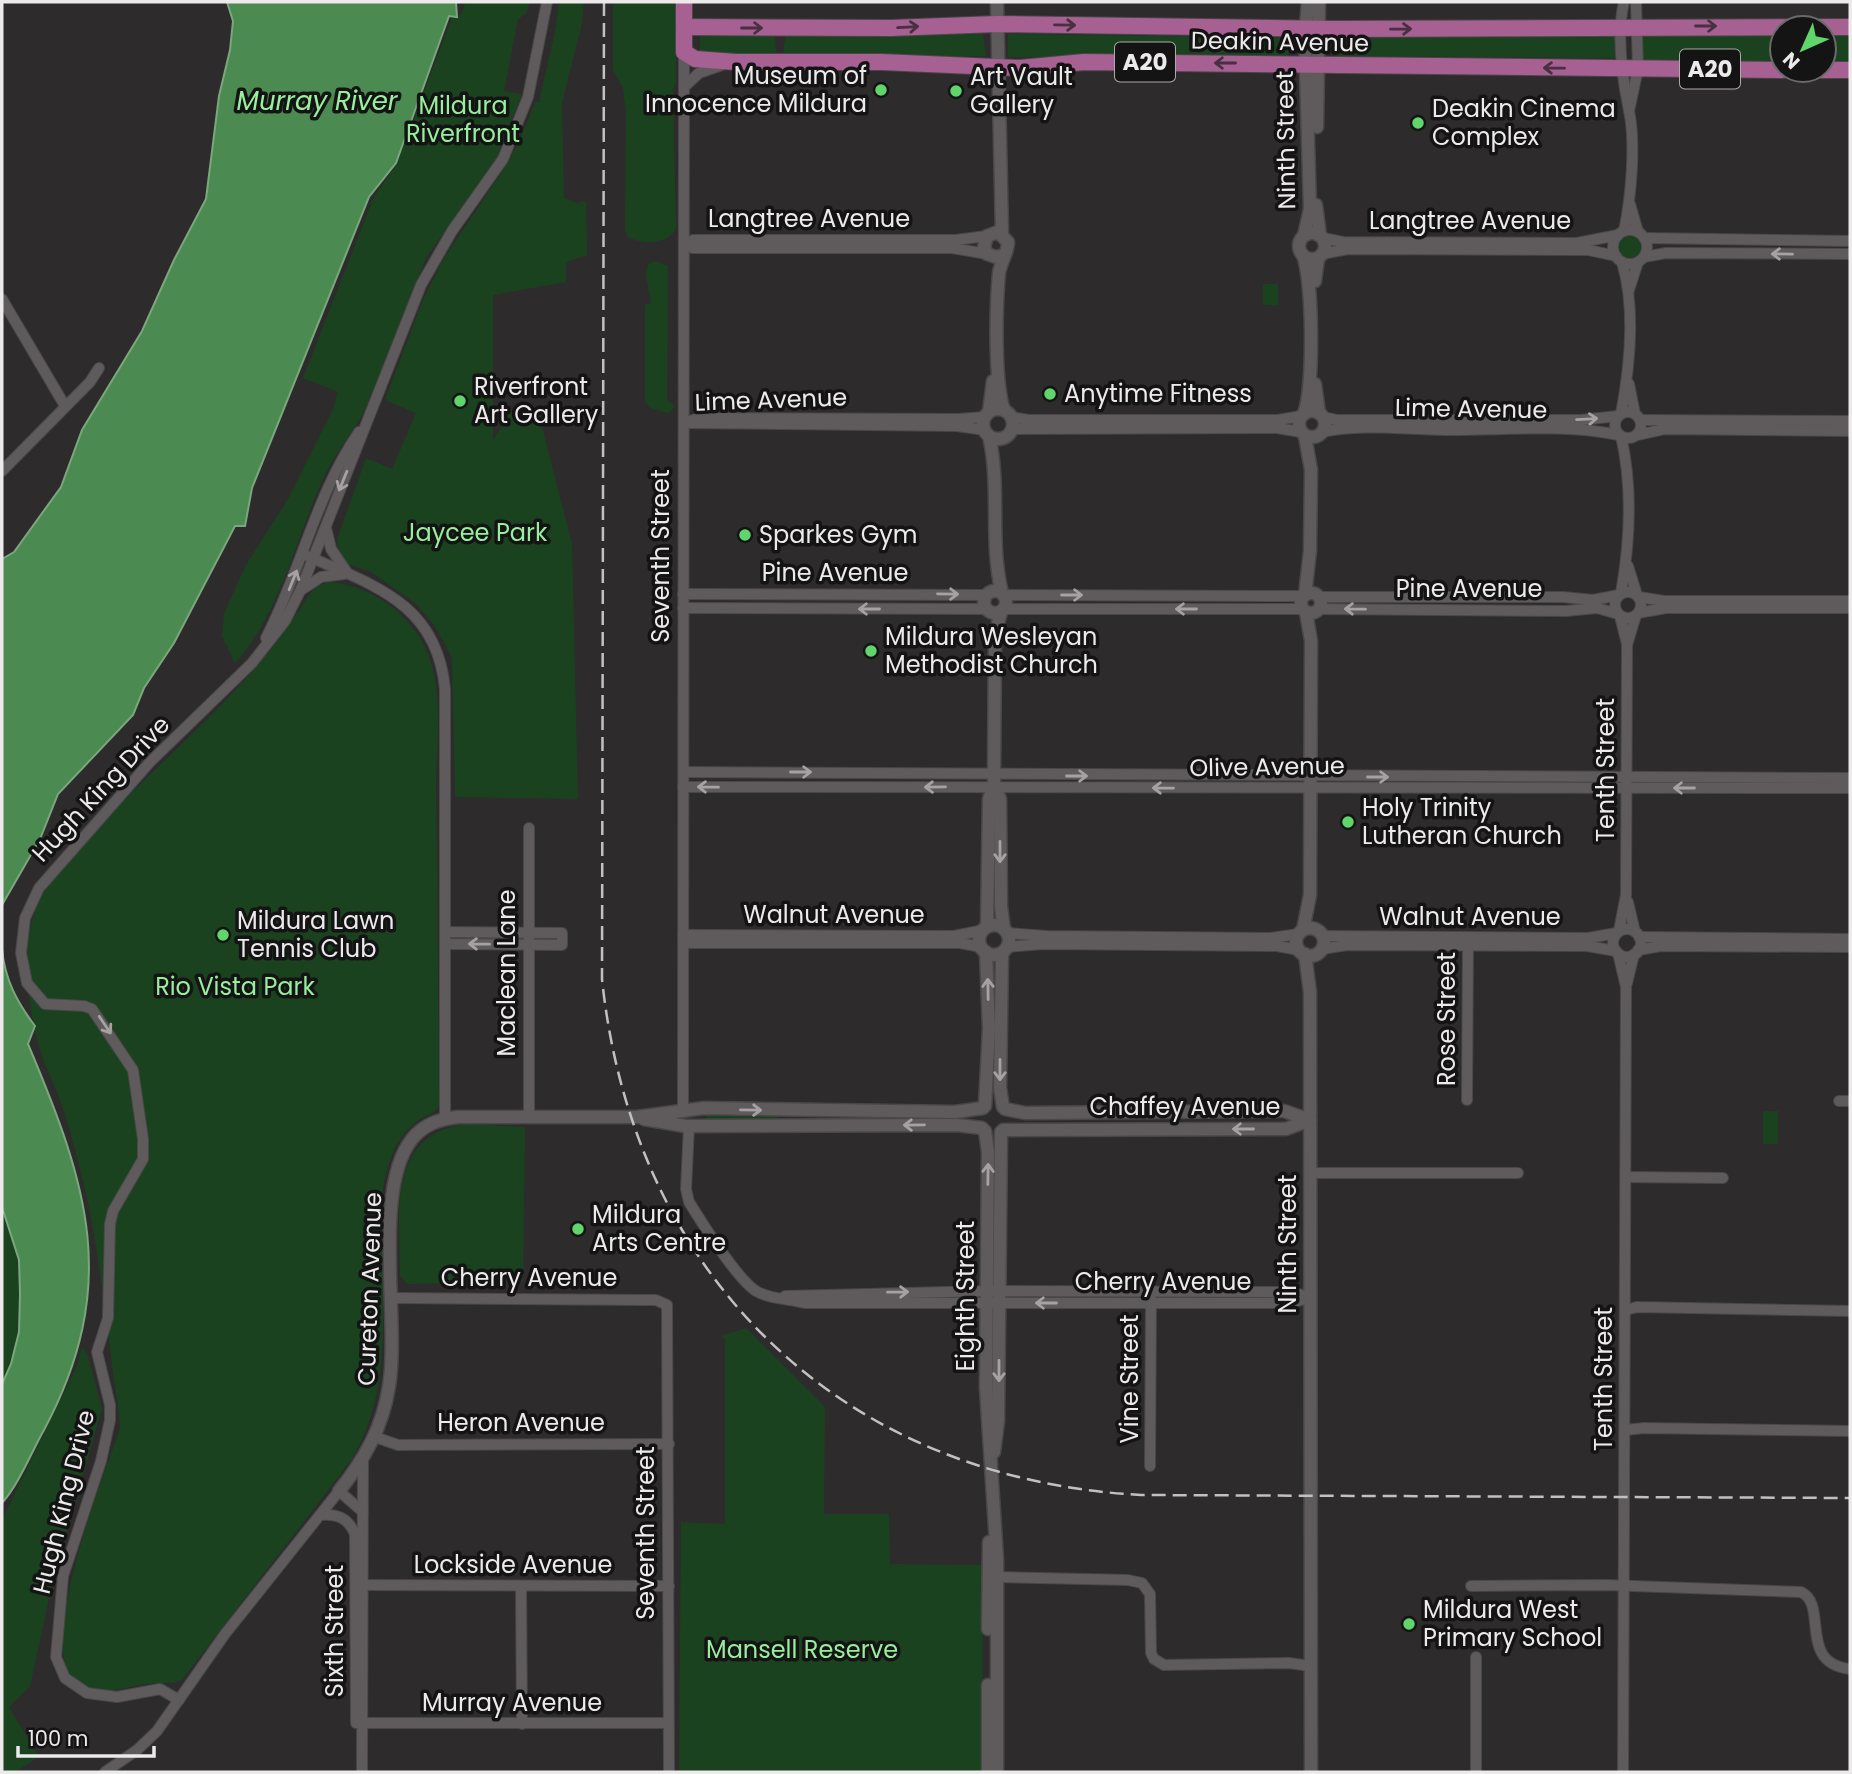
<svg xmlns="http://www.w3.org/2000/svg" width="1852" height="1774" font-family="Poppins,sans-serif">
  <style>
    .green { fill: #1b421f }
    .water { fill: #4b8a50; stroke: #7ba77e; stroke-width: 2 }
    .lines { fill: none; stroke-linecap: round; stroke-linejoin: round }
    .minor-casing { stroke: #494748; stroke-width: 12 }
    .tertiary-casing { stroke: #494748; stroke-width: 15 }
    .trunk-casing { stroke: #494748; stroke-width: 18 }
    .minor { stroke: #5f5b5d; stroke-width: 10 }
    .tertiary { stroke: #5f5b5d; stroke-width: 12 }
    .trunk { stroke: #a66092; stroke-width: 16 }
    .rail { stroke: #c2c0c1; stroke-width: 2.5; stroke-dasharray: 14 7; stroke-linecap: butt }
    .oneway { stroke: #482f41 }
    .oneway2 { stroke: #a6a2a4 }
    .poi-dot { fill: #5fd56b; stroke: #151415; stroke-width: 2.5 }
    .labels { text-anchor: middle; stroke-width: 7; stroke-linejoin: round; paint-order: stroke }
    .shield { fill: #151415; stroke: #acaaab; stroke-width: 2 }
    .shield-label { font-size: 23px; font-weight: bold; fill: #eceaeb }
    .street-label { font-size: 24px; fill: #eceaeb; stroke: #151415 }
    .poi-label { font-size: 24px; fill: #eceaeb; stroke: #151415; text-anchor: start }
    .park-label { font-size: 24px; fill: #97ee9c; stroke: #151415 }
    .water-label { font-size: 26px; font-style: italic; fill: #99f09e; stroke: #151415 }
  </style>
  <rect width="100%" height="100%" fill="#2e2b2d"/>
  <g class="green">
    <path d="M462 2H530L526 14 518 19 504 91 522 94 497 157 426 258 365 410C352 434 335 453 323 479 295 541 281 612 235 663L222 636 224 613 247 563 287 501 333 409 338 392 303 378 374 197 396 165 452 18 461 15 465 4Z"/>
    <path d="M559 2H584L581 28 562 103 564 198 576 203 586 201 587 255 566 262V282L493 295V441L511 411 540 419 572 544 578 799 455 797 452 658 435 626 415 603 371 572 346 563 338 550 337 539 366 458 392 469 416 413 385 400 422 302 444 258 500 175 520 140 535 102H539L555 32Z"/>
    <path d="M613 2H676V83L673 90 676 229C666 245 643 245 628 237L625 230 626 113 623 88 613 70Z"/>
    <path d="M700 32 775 35 776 54 700 56Z"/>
    <path d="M786 33 983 34 986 56 786 57 783 55Z"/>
    <path d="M1782 33V62L1643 61V34Z"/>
    <rect x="1824" y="33" width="26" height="29"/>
    <path d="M1008 34 1288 38V56L1008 57Z"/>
    <path d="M1338 36 1616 37 1615 58 1337 56Z"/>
    <circle cx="1630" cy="247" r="11"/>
    <path d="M655 261 668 266 667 400 675 406 669 413 650 408 645 401V305L651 303 646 275 648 264Z"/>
    <rect x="1263" y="284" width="15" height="21"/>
    <path d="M328 582C367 584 408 611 425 647 445 688 436 744 436 789 438 891 438 1001 439 1106 435 1114 425 1115 418 1121 407 1129 397 1142 392 1155 379 1185 381 1218 382 1250 383 1321 390 1395 352 1459L182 1680C170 1685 157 1682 145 1684 120 1688 96 1699 74 1679 36 1644 105 1474 120 1428L119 1414C108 1342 102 1269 87 1198 80 1169 73 1140 64 1111 56 1086 42 1062 36 1036 25 984 18 923 53 879 131 778 242 706 308 596L315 587Z"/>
    <rect x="1763" y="1111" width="15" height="33"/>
    <path d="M706 1114 778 1115V1121H705Z"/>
    <path d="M466 1124 525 1127 523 1282 407 1284 400 1276C400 1215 386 1134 466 1124Z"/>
    <path d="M2 1207C29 1260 27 1331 2 1384Z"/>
    <path d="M746 1328 825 1407 824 1514H889L890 1564 983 1565 982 1772H679L681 1522 725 1524V1340L721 1336Z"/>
    <path d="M82 1347 88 1356 102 1409 55 1571 30 1686 9 1707 39 1757 15 1772H2V1520L77 1366Z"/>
  </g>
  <g class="water">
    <path d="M227 2H456L457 17 449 16 396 163 369 197 252 488 245 526H235L174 643 144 688 133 715 58 794 40 839 2 905V559L14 552 61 487 82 430 142 331 174 260 206 199 219 96 230 50 233 21Z"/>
    <path d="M2 949C5 980 17 1002 35 1026L28 1044C88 1186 121 1285 44 1430 31 1453 19 1484 2 1503V1384L11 1364 19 1332 20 1294 19 1260 2 1207Z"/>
  </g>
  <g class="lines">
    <defs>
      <g id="minor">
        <path d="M684 87 699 73 722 65"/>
        <path d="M1629 111 1638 69 1636 2"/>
        <path d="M1630 204 1638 232"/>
        <circle cx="1630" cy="247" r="17"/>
        <path d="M1624 231C1631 198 1636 143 1629 111 1622 77 1616 36 1624 2"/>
        <path d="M1323 238 1343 242 1577 243 1618 235"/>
        <path d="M1644 238 1850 241"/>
        <path d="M684 245 693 240H955L987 236"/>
        <path d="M684 245 693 248H952L987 254"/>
        <path d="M1322 254 1348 249 1588 250 1616 256"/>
        <path d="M1644 257 1666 253 1850 254"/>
        <path d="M1629 290 1638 262"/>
        <path d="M2 299 65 406"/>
        <path d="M1629 384 1635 414"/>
        <circle cx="1628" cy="425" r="13"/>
        <path d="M1621 414C1630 366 1636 309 1622 262"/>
        <path d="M1011 417 1029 420H1278L1301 416"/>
        <path d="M1323 417 1337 420H1581L1618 416"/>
        <path d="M1640 420 1850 421"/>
        <path d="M684 423 699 418 958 419 985 417"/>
        <path d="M685 423 957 426 985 430"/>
        <path d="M1011 429 1277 428 1301 432"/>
        <path d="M1322 432C1364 423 1409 430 1452 430 1506 430 1565 424 1618 435"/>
        <path d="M1638 435 1665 429 1850 431"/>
        <path d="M1621 436C1633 488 1630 542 1621 593"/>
        <path d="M2 471 90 382 99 368"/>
        <path d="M326 528 331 549 346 571"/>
        <path d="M303 554C372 585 437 602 445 689V1119"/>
        <path d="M1628 566 1637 595"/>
        <path d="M301 590 321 577 344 574"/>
        <circle cx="1628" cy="605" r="13"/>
        <path d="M683 594 987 595"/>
        <path d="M1004 595 1304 596"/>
        <path d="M1320 597H1563L1593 600 1619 595"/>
        <path d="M1639 597 1664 601H1850"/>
        <path d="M683 608 986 609"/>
        <path d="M1004 609H1304"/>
        <path d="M1319 609 1566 611 1597 608 1618 614"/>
        <path d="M1638 613 1666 608H1850"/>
        <path d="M1620 616 1627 644"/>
        <path d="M266 638C301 571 316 494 359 432"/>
        <path d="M684 772 1850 778"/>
        <path d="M683 787 1850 788"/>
        <path d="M529 828V1118"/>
        <path d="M1628 902 1635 932"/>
        <circle cx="1627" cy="943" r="14"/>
        <path d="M1619 931 1626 895 1627 645 1636 615"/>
        <path d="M1007 933 1047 936 1270 938 1299 934"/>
        <path d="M683 935 954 936 984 930"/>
        <path d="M1323 936 1588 938 1617 933"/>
        <path d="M1639 937 1850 939"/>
        <path d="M683 943H960L981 947"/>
        <path d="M445 944 562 945V933L445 932"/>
        <path d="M1007 947 1043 944 1277 946 1299 950"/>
        <path d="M1322 949 1347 945 1587 946 1616 951"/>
        <path d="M1638 950 1661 946 1850 947"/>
        <path d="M1618 953 1626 987 1623 1772"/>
        <path d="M1627 983 1634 954"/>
        <path d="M1467 1100 1468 942"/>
        <path d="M1839 1101H1850"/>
        <path d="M683 1110 684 52"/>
        <path d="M689 1126 686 1189 689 1202C702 1223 737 1279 756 1291 769 1299 790 1299 805 1303H1290L1309 1298"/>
        <path d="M1310 1173H1518"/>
        <path d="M1626 1177 1723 1178"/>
        <path d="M785 1296 987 1291 1294 1292 1309 1298"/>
        <path d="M392 1298 641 1300H656L667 1305 669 1772"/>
        <path d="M1626 1310 1637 1307 1850 1311"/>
        <path d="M1625 1430 1644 1428 1850 1431"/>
        <path d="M375 1437 398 1445 669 1444"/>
        <path d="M1150 1466 1151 1299"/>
        <path d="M321 1515C338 1514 348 1518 355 1534L356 1723"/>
        <path d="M997 1577 1128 1580 1142 1583 1150 1594 1151 1653 1154 1659 1164 1665 1289 1663 1310 1666"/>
        <path d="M356 1585 669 1586"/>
        <path d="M1471 1586 1605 1585 1801 1592C1829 1605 1797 1663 1850 1669"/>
        <path d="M521 1587 522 1724"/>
        <path d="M179 1700 160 1689 117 1697 87 1693 65 1678 56 1657 63 1576 101 1461 110 1420V1405L97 1352 108 1318 110 1224 113 1211 143 1159V1139L133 1070 92 1009 84 1006 45 1004 27 983 21 953 25 918 39 888 150 762 252 663 285 621 301 589 421 285 452 231 503 159 528 97 547 2"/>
        <path d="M357 1723H668"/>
        <path d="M105 1772 137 1750 157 1731 225 1634 339 1491 363 1512"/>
        <path d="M362 1772 363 1458"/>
        <path d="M1476 1772V1657"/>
      </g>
      <g id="tertiary">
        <path d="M997 2 1002 233"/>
        <path d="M1317 127 1319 2"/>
        <path d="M1316 205 1320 236"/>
        <circle cx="1312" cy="246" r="13"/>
        <path d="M1304 236 1310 209 1305 37 1308 2"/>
        <path d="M1004 255 996 257 987 254 984 247 987 236 998 232 1008 242C1008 253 1001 261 999 273 996 305 994 382 1004 410"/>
        <path d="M1303 255C1313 282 1314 387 1304 414"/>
        <path d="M1315 281 1318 258"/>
        <path d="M1315 384 1319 413"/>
        <circle cx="998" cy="424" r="15"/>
        <circle cx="1312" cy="424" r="13"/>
        <path d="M989 412 993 381"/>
        <path d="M989 436C1001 488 989 541 1002 593"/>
        <circle cx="995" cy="602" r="11"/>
        <circle cx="1311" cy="603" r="10"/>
        <path d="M1305 595 1310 551 1311 470 1305 436"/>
        <path d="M994 785 1000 799 1001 907 1004 929"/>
        <circle cx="994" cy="940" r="15"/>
        <path d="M987 927 989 799 994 785 995 635 1001 612"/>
        <circle cx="1310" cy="942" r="14"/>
        <path d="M1303 930 1310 895 1311 641 1306 612"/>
        <path d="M1002 953 1000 1088 1003 1107"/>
        <path d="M1305 954 1310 992 1311 1772"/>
        <path d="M985 1106 989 1029 986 952"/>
        <path d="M1005 1109 1025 1113 1284 1111 1310 1120"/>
        <path d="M644 1119 685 1126 957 1125 982 1128"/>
        <path d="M1003 1130 1286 1129 1310 1120"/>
        <path d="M985 1131 988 1152 986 1388 997 1559V1772"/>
        <path d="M994 1452 998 1421 1001 1132"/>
        <path d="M339 1491C364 1460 383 1427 389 1386 400 1322 372 1189 412 1139 424 1124 440 1119 458 1117H637L704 1108 955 1112 983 1108"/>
        <path d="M988 1629 989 1542"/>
        <path d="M988 1685V1772"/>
      </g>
      <g id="trunk">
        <path d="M684 2V52L695 59 736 62H882L1020 68 1084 62 1782 70"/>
        <path d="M684 27 891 28 997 24 1332 29 1850 27"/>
        <path d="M1790 70H1850"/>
      </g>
    </defs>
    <use href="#minor" class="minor-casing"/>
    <use href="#tertiary" class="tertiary-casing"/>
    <use href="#trunk" class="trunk-casing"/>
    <use href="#minor" class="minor"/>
    <use href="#tertiary" class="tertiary"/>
    <use href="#trunk" class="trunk"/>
    <path class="rail" d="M604 2 602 979C633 1276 841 1479 1141 1495L1850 1498"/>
  </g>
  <defs><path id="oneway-shaft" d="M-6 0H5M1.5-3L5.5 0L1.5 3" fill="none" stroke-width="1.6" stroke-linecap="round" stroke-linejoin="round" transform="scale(1.75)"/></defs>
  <g class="oneway">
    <use href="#oneway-shaft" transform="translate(1065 25) rotate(1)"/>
    <use href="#oneway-shaft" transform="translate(1706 26)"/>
    <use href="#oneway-shaft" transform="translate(908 27) rotate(-3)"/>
    <use href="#oneway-shaft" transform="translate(752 28)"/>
    <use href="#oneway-shaft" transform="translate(1401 29) rotate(-1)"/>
    <use href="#oneway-shaft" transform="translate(1225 63) rotate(-180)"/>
    <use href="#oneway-shaft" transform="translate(1554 68) rotate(-179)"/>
  </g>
  <g class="oneway2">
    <use href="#oneway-shaft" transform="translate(1782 254) rotate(-179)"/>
    <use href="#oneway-shaft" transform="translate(1587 419) rotate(-3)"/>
    <use href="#oneway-shaft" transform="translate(343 481) rotate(112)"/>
    <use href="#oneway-shaft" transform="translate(293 580) rotate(-68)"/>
    <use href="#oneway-shaft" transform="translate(948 594) rotate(1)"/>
    <use href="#oneway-shaft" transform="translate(1072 595)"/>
    <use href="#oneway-shaft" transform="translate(869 609) rotate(-180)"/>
    <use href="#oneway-shaft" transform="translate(1186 609) rotate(180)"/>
    <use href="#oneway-shaft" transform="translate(1355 609) rotate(-179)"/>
    <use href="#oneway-shaft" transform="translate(801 772)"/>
    <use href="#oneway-shaft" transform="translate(1077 776)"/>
    <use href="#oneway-shaft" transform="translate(1378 777)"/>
    <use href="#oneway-shaft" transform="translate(708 787) rotate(-179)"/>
    <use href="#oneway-shaft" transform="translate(935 787) rotate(179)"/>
    <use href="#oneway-shaft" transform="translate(1163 788) rotate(-179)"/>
    <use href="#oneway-shaft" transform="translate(1684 788) rotate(-180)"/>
    <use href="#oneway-shaft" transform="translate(1000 852) rotate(90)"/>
    <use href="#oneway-shaft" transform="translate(479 944) rotate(-179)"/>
    <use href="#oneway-shaft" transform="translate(988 989) rotate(-91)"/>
    <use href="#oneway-shaft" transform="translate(105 1025) rotate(56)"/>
    <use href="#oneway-shaft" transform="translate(1000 1070) rotate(90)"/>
    <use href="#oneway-shaft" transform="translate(751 1110) rotate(1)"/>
    <use href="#oneway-shaft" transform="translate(914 1125) rotate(179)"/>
    <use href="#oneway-shaft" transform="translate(1243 1129) rotate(-180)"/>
    <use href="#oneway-shaft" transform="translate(988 1174) rotate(-89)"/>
    <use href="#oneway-shaft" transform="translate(898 1292) rotate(-1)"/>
    <use href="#oneway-shaft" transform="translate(1046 1303) rotate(-180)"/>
    <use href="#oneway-shaft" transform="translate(999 1371) rotate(90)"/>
  </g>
  <g class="poi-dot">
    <circle cx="881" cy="90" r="7"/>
    <circle cx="956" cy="91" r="7"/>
    <circle cx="1418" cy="123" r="7"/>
    <circle cx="1050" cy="394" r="7"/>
    <circle cx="460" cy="401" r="7"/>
    <circle cx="745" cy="535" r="7"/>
    <circle cx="871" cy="651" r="7"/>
    <circle cx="1348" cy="822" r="7"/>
    <circle cx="223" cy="935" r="7"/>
    <circle cx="578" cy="1229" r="7"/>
    <circle cx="1409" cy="1624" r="7"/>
  </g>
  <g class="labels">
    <g class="shield">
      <rect x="1115" y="42.5" width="60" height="39" rx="5"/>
      <rect x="1680" y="49.5" width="60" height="39" rx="5"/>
    </g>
    <g class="shield-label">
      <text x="1145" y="70">A20</text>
      <text x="1710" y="77">A20</text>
    </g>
    <g class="street-label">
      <text transform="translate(1280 42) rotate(1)" y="8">Deakin Avenue</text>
      <text transform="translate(1286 140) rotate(-91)" y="8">Ninth Street</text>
      <text x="809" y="227">Langtree Avenue</text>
      <text x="1470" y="229">Langtree Avenue</text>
      <text transform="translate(771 400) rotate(-2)" y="8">Lime Avenue</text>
      <text transform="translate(1471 409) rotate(1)" y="8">Lime Avenue</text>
      <text transform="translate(661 556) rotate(-90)" y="8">Seventh Street</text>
      <text x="835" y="581">Pine Avenue</text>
      <text x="1469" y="597">Pine Avenue</text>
      <text transform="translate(1267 767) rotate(-1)" y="8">Olive Avenue</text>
      <text transform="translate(1606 770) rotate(-90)" y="8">Tenth Street</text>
      <text transform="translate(101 789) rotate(-47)" y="8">Hugh King Drive</text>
      <text x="834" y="923">Walnut Avenue</text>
      <text x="1470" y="925">Walnut Avenue</text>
      <text transform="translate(507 973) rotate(-90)" y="8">Maclean Lane</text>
      <text transform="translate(1447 1019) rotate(-90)" y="8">Rose Street</text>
      <text x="1185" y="1115">Chaffey Avenue</text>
      <text transform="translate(1288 1244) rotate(-90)" y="8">Ninth Street</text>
      <text x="529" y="1286">Cherry Avenue</text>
      <text x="1163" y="1290">Cherry Avenue</text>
      <text transform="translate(370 1289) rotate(-88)" y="8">Cureton Avenue</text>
      <text transform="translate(966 1296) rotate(-90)" y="8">Eighth Street</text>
      <text transform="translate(1130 1379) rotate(-90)" y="8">Vine Street</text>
      <text transform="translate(1604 1379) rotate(-90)" y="8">Tenth Street</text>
      <text x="521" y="1431">Heron Avenue</text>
      <text transform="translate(64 1502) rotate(-76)" y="8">Hugh King Drive</text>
      <text transform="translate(646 1533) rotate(-90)" y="8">Seventh Street</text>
      <text x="513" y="1573">Lockside Avenue</text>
      <text transform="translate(335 1631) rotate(-90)" y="8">Sixth Street</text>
      <text x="512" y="1711">Murray Avenue</text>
    </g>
    <g class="poi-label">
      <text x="867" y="84" text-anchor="end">Museum of<tspan x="867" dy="28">Innocence Mildura</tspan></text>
      <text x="970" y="85">Art Vault<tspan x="970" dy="28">Gallery</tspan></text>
      <text x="1432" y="117">Deakin Cinema<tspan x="1432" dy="28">Complex</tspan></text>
      <text x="474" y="395">Riverfront<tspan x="474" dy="28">Art Gallery</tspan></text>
      <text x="1064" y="402">Anytime Fitness</text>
      <text x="759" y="543">Sparkes Gym</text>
      <text x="885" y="645">Mildura Wesleyan<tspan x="885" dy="28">Methodist Church</tspan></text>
      <text x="1362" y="816">Holy Trinity<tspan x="1362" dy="28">Lutheran Church</tspan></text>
      <text x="237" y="929">Mildura Lawn<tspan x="237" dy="28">Tennis Club</tspan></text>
      <text x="592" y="1223">Mildura<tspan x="592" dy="28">Arts Centre</tspan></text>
      <text x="1423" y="1618">Mildura West<tspan x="1423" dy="28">Primary School</tspan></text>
    </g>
    <g class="park-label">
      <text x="463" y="114">Mildura<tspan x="463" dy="28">Riverfront</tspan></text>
      <text x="475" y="541">Jaycee Park</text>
      <text x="235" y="995">Rio Vista Park</text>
      <text x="802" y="1658">Mansell Reserve</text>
    </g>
    <g class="water-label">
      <text x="317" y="110">Murray River</text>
    </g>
  </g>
  <rect width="1852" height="1774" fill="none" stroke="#eceaeb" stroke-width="7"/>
  <g transform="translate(1803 49) rotate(225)"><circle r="33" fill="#151415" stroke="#6b6a6b" stroke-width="2"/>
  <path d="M0-5L12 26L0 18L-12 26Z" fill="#5fd56b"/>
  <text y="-10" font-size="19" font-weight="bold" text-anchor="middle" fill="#eceaeb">N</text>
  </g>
  <path d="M18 1746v10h136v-10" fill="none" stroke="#eceaeb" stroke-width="3.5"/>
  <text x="28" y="1746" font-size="21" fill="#eceaeb" stroke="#151415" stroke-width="5" paint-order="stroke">100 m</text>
</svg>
